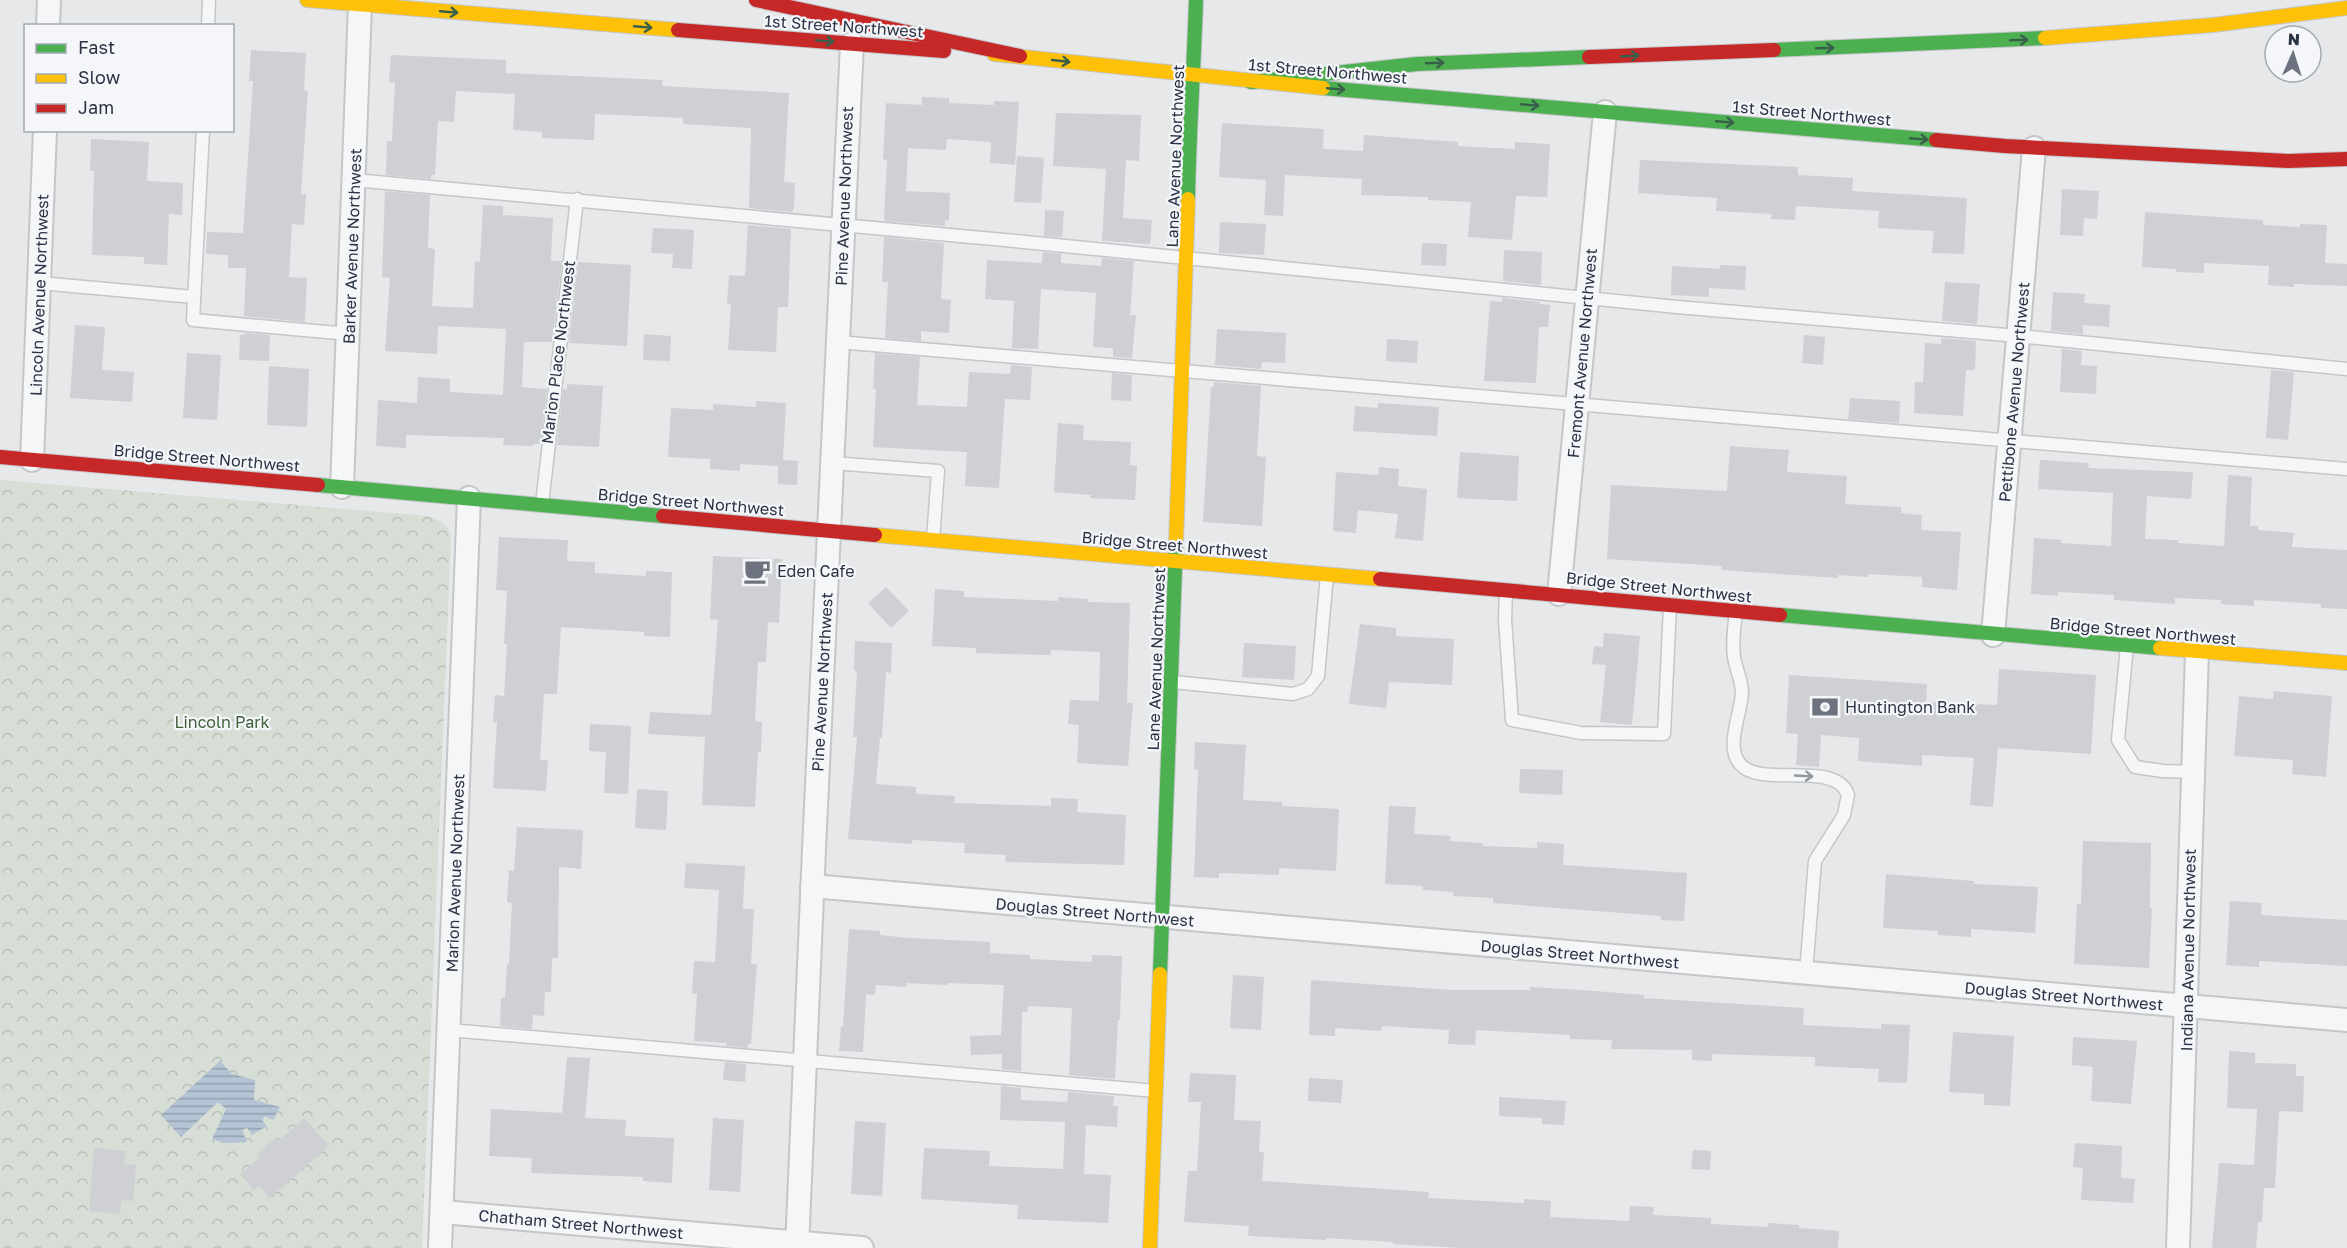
<svg xmlns="http://www.w3.org/2000/svg" width="2347" height="1248" font-family="'Golos Text',sans-serif">
  <style>
    .park { fill: url(#park-crowns) }
    .water { fill: url(#water-rules) }
    .building { fill: #ced0d3 }
    .lines { fill: none; stroke-linecap: round; stroke-linejoin: round }
    .lane-casing { stroke: #c4c6c8; stroke-width: 15 }
    .street-casing { stroke: #c4c6c8; stroke-width: 26 }
    .fast-casing { stroke: #c4c6c8; stroke-width: 16 }
    .slow-casing { stroke: #c4c6c8; stroke-width: 16 }
    .jam-casing { stroke: #c4c6c8; stroke-width: 16 }
    .lane { stroke: #f5f6f7; stroke-width: 12 }
    .street { stroke: #f5f6f7; stroke-width: 22 }
    .fast { stroke: #4caf50; stroke-width: 14 }
    .slow { stroke: #ffc107; stroke-width: 14 }
    .jam { stroke: #c62828; stroke-width: 14 }
    .oneway { stroke: #375f49 }
    .oneway2 { stroke: #90959e }
    .labels { text-anchor: middle; stroke-width: 4.5; stroke-linejoin: round; paint-order: stroke }
    .street-label { font-size: 16px; fill: #2b3445; stroke: #f4f6f9 }
    .poi-label { font-size: 16px; fill: #2b3445; stroke: #f4f6f9; text-anchor: start }
    .park-label { font-size: 16px; fill: #3f6138; stroke: #f4f6f9 }
  </style>
  <defs>
    <pattern id="park-crowns" width="20" height="18" patternUnits="userSpaceOnUse" patternTransform="scale(1.5)"><rect width="20" height="18" fill="#d6ded6"/><path d="M2 6a3 3 0 1 1 6 0M12 15a3 3 0 1 1 6 0" fill="none" stroke="#b8bfb9"/></pattern>
    <pattern id="water-rules" width="6" height="5" patternUnits="userSpaceOnUse" patternTransform="scale(1.5)"><rect width="6" height="5" fill="#b4c4d5"/><path d="M0 2.5h6" fill="none" stroke="#93a0af"/></pattern>
  </defs>
  <rect width="100%" height="100%" fill="#e6e8ea"/>
  <path class="park" d="M0 480 428 516C440 520 448 524 451 536L422 1248H0Z"/>
  <path class="water" d="M220 1061 232 1074 255 1080 254 1100 280 1107 273 1120 265 1116 262 1120 267 1126 252 1135 247 1128 242 1130 247 1142 225 1143 212 1139 226 1109 218 1102 181 1137 161 1115Z"/>
  <g class="building">
    <path d="M251 50 306 53 304 90 308 91 301 194H306L304 225 292 224 289 277 307 278 305 322 244 316 246 268H228V255L206 254 207 232 243 233 253 81H249Z"/>
    <path d="M391 55 506 60V73L663 80 662 86 789 93 784 182 795 183 794 208 792 212 749 208 751 128 683 124V118L595 114 594 140 542 138V132L513 130 515 94 456 91 454 122 438 121 435 175H431V179L386 175 387 141H392L395 82H389Z"/>
    <path d="M922 97 949 98V103L994 105V101L1019 102 1015 165 990 163 991 142 947 139 946 150 908 148 906 191 950 193 949 221 945 220V226L885 221 884 217 887 160 883 159 886 103 922 105Z"/>
    <path d="M1056 113 1141 115 1139 161 1126 160 1123 218 1152 220 1150 244 1102 241 1106 169 1053 166Z"/>
    <path d="M1222 123 1324 129 1323 149 1363 151 1364 135 1458 142V146L1515 149V142L1550 144 1547 197 1516 196 1512 240 1468 237 1471 202 1428 200V197L1361 195 1362 179 1285 175 1283 216 1264 215 1266 180 1219 177Z"/>
    <path d="M91 139 149 142 147 181 183 183 182 215 169 214 167 265 144 264V257L92 255 94 171H90Z"/>
    <path d="M1017 156 1044 158 1041 203 1014 202Z"/>
    <path d="M1640 160 1798 167V175L1853 178 1852 191 1967 198 1964 254 1932 253 1934 231 1878 228 1879 211 1796 206 1795 220 1771 219 1772 214 1716 211 1717 198 1638 193Z"/>
    <path d="M2062 189 2099 191 2097 219 2084 218 2083 236 2060 235Z"/>
    <path d="M385 191 430 195 428 248 435 249 432 306 473 308 475 261 480 262 483 205 503 206V215L553 218 551 261H562L552 342H524L522 387 547 389 541 444H533V446L503 445 504 438 406 435V448L376 446 378 400 417 403 418 377 450 379V392L503 395 506 329 438 326 437 354 385 351 390 278 382 277Z"/>
    <path d="M1045 210 1064 211 1062 237 1044 236Z"/>
    <path d="M2145 212 2263 220V225L2300 227V224L2327 225 2325 263 2347 264V286L2294 284V287L2268 285 2269 266 2204 263V273L2176 272V269L2142 267Z"/>
    <path d="M1220 222 1266 224 1264 255 1219 253Z"/>
    <path d="M748 225 791 229 788 307H778L776 352 728 350 731 304H727L729 275 745 276Z"/>
    <path d="M653 228 694 230 692 269 672 268 673 254 651 253Z"/>
    <path d="M884 237 944 243 941 299 951 300 949 333 921 331V341L885 338 888 282H882Z"/>
    <path d="M1422 243 1447 244 1446 266 1421 265Z"/>
    <path d="M1504 250 1542 252 1541 285 1503 281Z"/>
    <path d="M1043 252 1061 254V263L1101 266 1102 258 1134 261 1130 315H1136L1132 358 1113 357V348L1093 347 1096 293 1041 289 1038 349 1012 348 1014 301 985 299 987 260 1042 263Z"/>
    <path d="M578 262 631 265 627 346 569 343Z"/>
    <path d="M1720 265 1746 266 1745 290 1709 288V297L1671 295 1672 266 1720 269Z"/>
    <path d="M1945 282 1980 284 1977 324 1942 321Z"/>
    <path d="M2053 292 2085 294 2084 303 2110 305 2109 327 2083 325V334L2051 331Z"/>
    <path d="M1502 298 1540 302V304L1550 305 1548 327H1539L1536 383 1484 381 1490 301 1502 302Z"/>
    <path d="M75 325 105 327 102 370 134 372 132 402 70 398Z"/>
    <path d="M1217 329 1286 333 1285 363 1262 362 1261 369 1215 365Z"/>
    <path d="M244 333 270 335 269 361 239 360 240 335H244Z"/>
    <path d="M644 334 671 336 670 361 643 360Z"/>
    <path d="M1804 335 1825 337 1823 365 1802 363Z"/>
    <path d="M1941 338 1976 341 1975 370H1966L1963 416 1914 413 1915 382H1923L1925 343 1941 344Z"/>
    <path d="M1387 339 1418 341 1417 363 1386 361Z"/>
    <path d="M2062 349 2082 351 2081 365 2097 366 2096 394 2060 392Z"/>
    <path d="M187 353 221 355 217 420 183 418Z"/>
    <path d="M875 353 920 357 917 405 967 407 969 372 1010 374 1011 365 1032 367 1030 400 1005 399 999 488 965 486 967 452 873 447 876 389H873Z"/>
    <path d="M269 366 309 369 307 427 267 425Z"/>
    <path d="M2271 370 2294 372 2288 440 2266 438Z"/>
    <path d="M1112 373 1132 375 1131 401 1111 400Z"/>
    <path d="M1214 382 1261 386 1257 456 1266 457 1262 526 1203 522 1211 387H1214Z"/>
    <path d="M567 384 603 386 599 447 557 445 563 389 567 390Z"/>
    <path d="M1850 398 1900 401 1899 423 1848 419Z"/>
    <path d="M756 401 786 403 783 460 798 461 797 485 778 484V466L740 464V471L710 469V459L668 457 671 408 713 410V404L756 407Z"/>
    <path d="M1378 403 1439 407 1437 436 1353 431 1355 406 1378 408Z"/>
    <path d="M1058 423 1084 425 1083 440 1131 442 1130 465 1137 466 1135 500 1090 498 1091 495 1054 492Z"/>
    <path d="M1730 446 1789 450 1787 472 1847 476 1845 504 1901 507V513L1922 515 1921 530 1961 532 1957 590 1922 587V577L1868 574V577L1838 575V578L1721 570 1722 566 1607 559 1611 485 1727 491Z"/>
    <path d="M1460 452 1519 456 1517 501 1457 498Z"/>
    <path d="M2040 460 2089 463 2088 468 2193 472 2191 499 2147 496 2145 539 2178 540V543L2224 546 2228 475 2252 477 2250 526H2258V530L2294 533 2292 547 2347 550V609L2321 608V604L2254 600V606L2221 604V600L2175 598V604L2114 600V595L2058 592V596L2031 594 2034 538 2061 540V543L2111 546 2113 493 2038 489Z"/>
    <path d="M1379 467 1399 469 1398 486 1427 489 1423 541 1395 538 1398 514 1358 510 1356 533 1333 531 1336 472 1378 475Z"/>
    <path d="M499 537 568 540 567 561 595 562V573L646 576V571L672 572 670 637 644 636V632L561 627 557 694H544L540 760H548L546 791 493 788 497 722H493L495 695 504 696 507 644H504L507 591 496 590Z"/>
    <path d="M713 556 782 559 779 623 768 622 766 662H758L755 721 762 722 761 752H758L755 807 702 805 705 737 648 734 650 712 711 715 718 620 710 619Z"/>
    <path d="M886 587 909 611 891 628 868 603Z"/>
    <path d="M935 589 964 591V597L1058 601V597L1088 599V602L1130 603 1127 703H1133L1128 766 1077 763 1079 725 1068 724 1070 700 1099 701 1100 652 1051 650 1050 655 1007 654 976 653V648L932 646Z"/>
    <path d="M1360 624 1396 628V636L1454 639 1452 685 1389 682 1386 708 1349 704Z"/>
    <path d="M1604 633 1640 636 1632 725 1600 722 1606 665 1592 664 1594 646 1603 647Z"/>
    <path d="M855 641 892 643 891 673 886 672 882 738H880L876 784 916 787V794L955 796 954 803 1051 806V798L1078 799 1077 812 1126 815 1124 865 1005 862 1006 855 964 853 965 843 912 840V844L848 839 857 737H853L857 671H854Z"/>
    <path d="M1244 643 1296 646 1294 680 1242 677Z"/>
    <path d="M1999 669 2096 675 2091 754 1998 748 1993 807 1970 805 1974 758 1922 755V766L1858 761 1859 738 1821 735 1819 767 1796 765 1798 734 1786 733 1789 675 1927 684 1926 702 1997 705Z"/>
    <path d="M2274 691 2332 696 2326 777 2292 774 2293 760 2234 756 2239 696 2273 699Z"/>
    <path d="M590 724 631 726 628 794 604 793 606 752 589 751Z"/>
    <path d="M1195 742 1246 745 1243 800 1282 802V806L1339 809 1336 871 1279 868V875L1219 873V878L1194 877 1198 770 1194 769Z"/>
    <path d="M1520 769 1563 770 1562 795 1519 793Z"/>
    <path d="M637 789 668 791 666 830 635 828Z"/>
    <path d="M1389 806 1416 807 1414 834 1451 836 1450 841 1483 843 1482 846 1537 848V842L1564 844 1563 865 1687 873 1684 921 1661 920V916L1493 903V898L1453 896 1454 892 1423 890V886L1385 884Z"/>
    <path d="M517 827 583 830 581 869 559 867 558 958H552L551 992H545L544 1016 533 1015 532 1029 500 1026 501 998H505L507 964H509L512 903 507 902 509 870 514 871Z"/>
    <path d="M2083 841 2151 843 2150 908H2152L2149 968 2074 964 2077 904H2081Z"/>
    <path d="M686 863 745 866 743 909H754L751 964H757L751 1044H748V1048L726 1046 727 1043 694 1041 697 994H692L694 961 715 962 719 890 684 888Z"/>
    <path d="M1886 874 1974 881V884L2038 887 2035 933 1971 929V937L1938 935V931L1883 928Z"/>
    <path d="M2230 901 2262 903 2261 915 2347 920V966L2259 961V967L2226 965Z"/>
    <path d="M849 929 880 931V935L909 938 990 942V953L1030 955V959L1092 962V955L1122 956 1120 1020H1118L1115 1079 1069 1075 1072 1008 1028 1006 1027 1012H1022L1021 1071 1002 1069V1054L971 1055 970 1036 1001 1035 1004 985 947 983V985L906 983V987L876 985 875 995 866 994 863 1052 839 1051 841 1026 843 1027Z"/>
    <path d="M1233 975 1264 977 1261 1030 1230 1028Z"/>
    <path d="M1311 980 1451 990H1530V987L1595 991 1644 995V998L1804 1008 1803 1025 1881 1029V1024L1910 1025 1907 1083 1878 1082 1879 1069 1815 1066V1057L1712 1054V1061L1692 1060V1050L1611 1049 1612 1040 1570 1039V1035L1476 1030 1475 1045 1448 1044 1449 1030 1382 1026 1381 1031 1335 1028V1036L1309 1035Z"/>
    <path d="M1953 1032 2014 1036 2010 1106 1984 1105V1094L1949 1092Z"/>
    <path d="M2073 1037 2137 1041 2131 1104 2091 1101 2093 1067 2072 1065Z"/>
    <path d="M2229 1051 2255 1053V1063L2296 1064V1076H2304L2303 1112 2279 1111 2275 1188H2264L2262 1222H2258L2256 1248H2212L2219 1163 2254 1165 2257 1109 2227 1108Z"/>
    <path d="M567 1057 590 1058 585 1118 626 1120 625 1136 674 1138 672 1183 643 1181V1177L531 1173 532 1158 489 1156 491 1109 562 1113Z"/>
    <path d="M725 1062 746 1064 745 1082 723 1080Z"/>
    <path d="M1190 1073 1236 1075 1234 1120 1261 1121 1259 1152H1264L1262 1181 1429 1192 1428 1198 1524 1203V1199L1551 1201 1550 1217 1629 1221 1630 1206 1654 1207 1653 1215 1711 1218V1224L1768 1227V1223L1799 1225V1228L1839 1231 1838 1248H1461L1393 1244V1242L1326 1238V1240L1248 1236 1249 1226 1184 1222 1188 1171H1197L1201 1102H1188Z"/>
    <path d="M1309 1078 1343 1080 1341 1103 1308 1101Z"/>
    <path d="M1001 1086 1021 1088V1100L1067 1102 1068 1092 1114 1096 1113 1106H1118L1117 1127 1086 1125 1084 1174 1111 1175 1108 1223 1017 1219 1018 1205 921 1199 924 1148 990 1151 989 1166 1063 1169 1065 1122 1000 1120Z"/>
    <path d="M1499 1097 1566 1101 1564 1125 1542 1124V1118L1499 1116Z"/>
    <path d="M304 1118 329 1146 270 1198 259 1186 254 1190 240 1174 259 1158 256 1155 275 1138 278 1141Z"/>
    <path d="M713 1118 744 1120 740 1192 709 1190Z"/>
    <path d="M855 1121 886 1123 882 1196 851 1194Z"/>
    <path d="M2075 1143 2122 1146 2121 1178 2135 1179 2133 1203 2081 1200 2083 1168 2073 1167Z"/>
    <path d="M94 1148 126 1151 124 1164 136 1165 133 1201 121 1200 120 1214 89 1211Z"/>
    <path d="M1693 1150 1711 1151 1710 1170 1691 1169Z"/>
  </g>
  <g class="lines">
    <defs>
      <g id="lane">
        <path d="M208 26 209 0"/>
        <path d="M203 130 193 320 349 334"/>
        <path d="M354 180 1015 241 1677 307 2018 336 2347 369"/>
        <path d="M40 283 194 297"/>
        <path d="M838 342 2347 469"/>
        <path d="M832 463 938 471 933 540"/>
        <path d="M542 504 577 199"/>
        <path d="M1506 591 1505 619 1512 720 1581 733 1664 734 1670 606"/>
        <path d="M1736 612C1734 628 1732 642 1734 657 1736 670 1742 680 1742 693 1741 714 1725 746 1740 764 1761 789 1836 759 1848 795L1844 815 1815 861 1806 973"/>
        <path d="M2127 646 2118 740 2135 767 2163 771 2193 772"/>
        <path d="M1173 682 1293 694 1308 689 1318 676 1327 574"/>
        <path d="M449 1030 1156 1091"/>
      </g>
      <g id="street">
        <path d="M48 26 49 0"/>
        <path d="M32 460 45 130"/>
        <path d="M342 487 360 5"/>
        <path d="M1559 594 1605 112"/>
        <path d="M1993 635 2034 148"/>
        <path d="M812 886 2347 1020"/>
        <path d="M442 1212 862 1248"/>
        <path d="M440 1248 469 498"/>
        <path d="M797 1248 814 849 852 44"/>
        <path d="M2178 1248 2197 651"/>
      </g>
      <g id="fast">
        <path d="M1774 50 2045 38"/>
        <path d="M1251 82 1417 64 1589 57"/>
        <path d="M1323 88 1936 140"/>
        <path d="M1188 199C1189 132 1194 66 1196 0"/>
        <path d="M318 485 663 516"/>
        <path d="M1780 615 2160 648"/>
        <path d="M1160 974 1176 542"/>
      </g>
      <g id="slow">
        <path d="M307 0 678 30"/>
        <path d="M2045 38 2213 25 2347 8"/>
        <path d="M994 54 1323 88"/>
        <path d="M875 535 1380 579"/>
        <path d="M1176 542 1188 199"/>
        <path d="M2160 648 2347 663"/>
        <path d="M1150 1248 1160 974"/>
      </g>
      <g id="jam">
        <path d="M756 0 1020 56"/>
        <path d="M678 30 944 51"/>
        <path d="M1589 57 1774 50"/>
        <path d="M1936 140 2005 146 2288 161 2347 159"/>
        <path d="M0 457 318 485"/>
        <path d="M663 516 875 535"/>
        <path d="M1380 579 1780 615"/>
      </g>
    </defs>
    <use href="#lane" class="lane-casing"/>
    <use href="#street" class="street-casing"/>
    <use href="#fast" class="fast-casing"/>
    <use href="#slow" class="slow-casing"/>
    <use href="#jam" class="jam-casing"/>
    <use href="#lane" class="lane"/>
    <use href="#street" class="street"/>
    <use href="#fast" class="fast"/>
    <use href="#slow" class="slow"/>
    <use href="#jam" class="jam"/>
  </g>
  <defs><path id="oneway-shaft" d="M-6 0H5M1.5-3L5.5 0L1.5 3" fill="none" stroke-width="1.6" stroke-linecap="round" stroke-linejoin="round" transform="scale(1.5)"/></defs>
  <g class="oneway">
    <use href="#oneway-shaft" transform="translate(449 12) rotate(5)"/>
    <use href="#oneway-shaft" transform="translate(643 27) rotate(5)"/>
    <use href="#oneway-shaft" transform="translate(2019 40) rotate(-2)"/>
    <use href="#oneway-shaft" transform="translate(825 41) rotate(5)"/>
    <use href="#oneway-shaft" transform="translate(1825 48) rotate(-2)"/>
    <use href="#oneway-shaft" transform="translate(1630 56) rotate(-3)"/>
    <use href="#oneway-shaft" transform="translate(1061 61) rotate(6)"/>
    <use href="#oneway-shaft" transform="translate(1435 63) rotate(-2)"/>
    <use href="#oneway-shaft" transform="translate(1336 89) rotate(5)"/>
    <use href="#oneway-shaft" transform="translate(1530 105) rotate(5)"/>
    <use href="#oneway-shaft" transform="translate(1725 122) rotate(5)"/>
    <use href="#oneway-shaft" transform="translate(1919 139) rotate(5)"/>
  </g>
  <use class="oneway2" href="#oneway-shaft" transform="translate(1804 776) rotate(3)"/>
  <defs>
    <symbol id="cafe-bare" viewBox="-9 -9 18 18"><path d="M-5.5-4.5H6V0H3Q3 3.5 0 3.5H-2.5Q-5.5 3.5-5.5 0ZM3-3.2v2h1.7v-2ZM-6 4.5H4V6H-6Z" fill="#6c737f" stroke="#f4f6f9" stroke-width="2.5" paint-order="stroke"/></symbol>
    <symbol id="bank-bare" viewBox="-9 -9 18 18"><path d="M-6-4H6V4H-6ZM0-2.3a2.3 2.3 0 1 0 0 4.6a2.3 2.3 0 1 0 0-4.6Z" fill="#6c737f" stroke="#f4f6f9" stroke-width="2.5" paint-order="stroke"/></symbol>
  </defs>
  <g fill-rule="evenodd">
    <use href="#cafe-bare" x="738" y="552" width="38" height="38"/>
    <use href="#bank-bare" x="1806" y="688" width="38" height="38"/>
  </g>
  <g class="labels">
    <g class="street-label">
      <text transform="translate(844 26) rotate(4)" y="6">1st Street Northwest</text>
      <text transform="translate(1328 71) rotate(5)" y="6">1st Street Northwest</text>
      <text transform="translate(1812 113) rotate(5)" y="6">1st Street Northwest</text>
      <text transform="translate(1175 156) rotate(-88)" y="6">Lane Avenue Northwest</text>
      <text transform="translate(844 196) rotate(-88)" y="6">Pine Avenue Northwest</text>
      <text transform="translate(352 246) rotate(-88)" y="6">Barker Avenue Northwest</text>
      <text transform="translate(39 295) rotate(-88)" y="6">Lincoln Avenue Northwest</text>
      <text transform="translate(558 352) rotate(-83)" y="6">Marion Place Northwest</text>
      <text transform="translate(1582 353) rotate(-85)" y="6">Fremont Avenue Northwest</text>
      <text transform="translate(2014 392) rotate(-85)" y="6">Pettibone Avenue Northwest</text>
      <text transform="translate(207 458) rotate(5)" y="6">Bridge Street Northwest</text>
      <text transform="translate(691 502) rotate(5)" y="6">Bridge Street Northwest</text>
      <text transform="translate(1175 545) rotate(5)" y="6">Bridge Street Northwest</text>
      <text transform="translate(1659 587) rotate(6)" y="6">Bridge Street Northwest</text>
      <text transform="translate(2143 631) rotate(5)" y="6">Bridge Street Northwest</text>
      <text transform="translate(1156 659) rotate(-88)" y="6">Lane Avenue Northwest</text>
      <text transform="translate(822 682) rotate(-87)" y="6">Pine Avenue Northwest</text>
      <text transform="translate(455 873) rotate(-88)" y="6">Marion Avenue Northwest</text>
      <text transform="translate(1095 912) rotate(5)" y="6">Douglas Street Northwest</text>
      <text transform="translate(2188 950) rotate(-89)" y="6">Indiana Avenue Northwest</text>
      <text transform="translate(1580 954) rotate(5)" y="6">Douglas Street Northwest</text>
      <text transform="translate(2064 996) rotate(5)" y="6">Douglas Street Northwest</text>
      <text transform="translate(581 1224) rotate(5)" y="6">Chatham Street Northwest</text>
    </g>
    <g class="poi-label">
      <text x="777" y="577">Eden Cafe</text>
      <text x="1845" y="713">Huntington Bank</text>
    </g>
    <g class="park-label">
      <text x="222" y="728">Lincoln Park</text>
    </g>
  </g>
  <rect x="24" y="24" width="210" height="108" fill="#f4f6f9" stroke="#a4a8b1" stroke-width="1.5"/>
  <rect x="36" y="44" width="30" height="9" fill="#4caf50" stroke="#a4a8b1" stroke-width="1.5"/>
  <text x="78" y="54" font-size="18" fill="#2b3445">Fast</text>
  <rect x="36" y="74" width="30" height="9" fill="#ffc107" stroke="#a4a8b1" stroke-width="1.5"/>
  <text x="78" y="84" font-size="18" fill="#2b3445">Slow</text>
  <rect x="36" y="104" width="30" height="9" fill="#c62828" stroke="#a4a8b1" stroke-width="1.5"/>
  <text x="78" y="114" font-size="18" fill="#2b3445">Jam</text>
  <g transform="translate(2293 54) rotate(3)"><circle r="28" fill="#f4f6f9" stroke="#a4a8b1" stroke-width="1.5"/>
  <path d="M0-4.5L10 22L0 15L-10 22Z" fill="#6c737f"/>
  <text y="-9" font-size="16" font-weight="bold" text-anchor="middle" fill="#2b3445">N</text>
  </g>
</svg>
